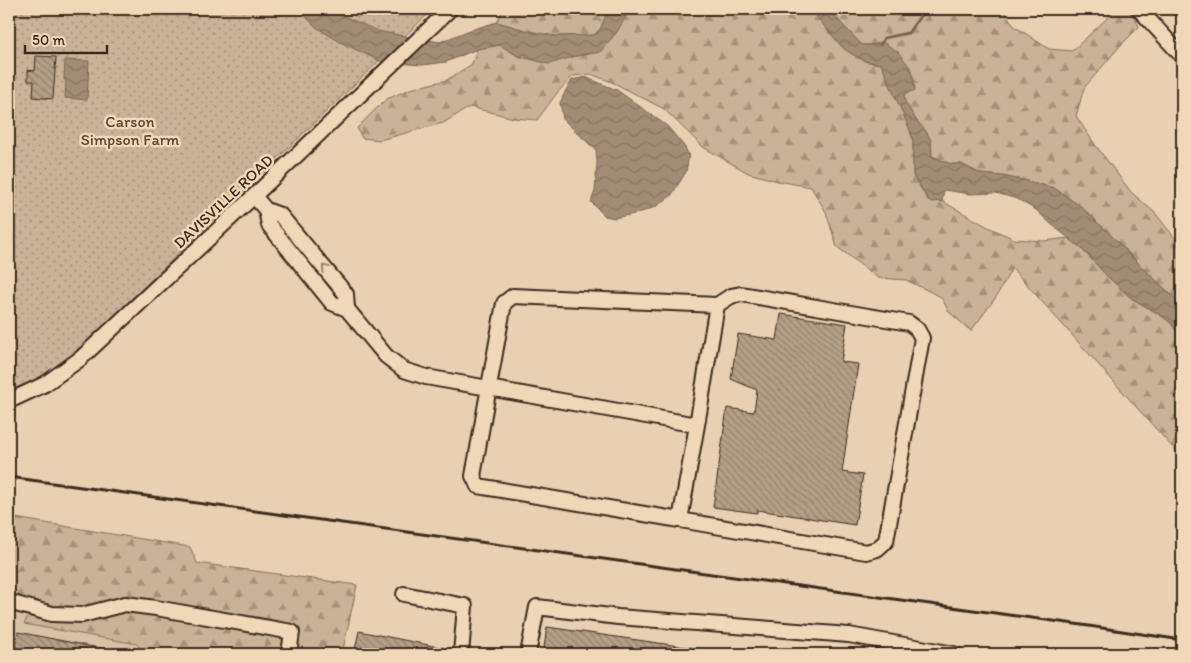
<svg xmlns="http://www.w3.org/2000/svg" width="1191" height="663" font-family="Itim,sans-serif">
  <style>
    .built { fill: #d9c1a5 }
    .forest { fill: url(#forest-firs); stroke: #826e5a }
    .park { fill: url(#park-dots); stroke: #826e5a }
    .water { fill: url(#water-waves); stroke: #796552 }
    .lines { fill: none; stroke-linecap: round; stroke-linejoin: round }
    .stream { stroke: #796552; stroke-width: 3 }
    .building { fill: url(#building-back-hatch); stroke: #3b2a1e }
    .minor-casing { stroke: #3b2a1e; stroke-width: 18 }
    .minor { stroke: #f0d7b8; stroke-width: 14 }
    .rail { stroke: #3b2a1e; stroke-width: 3 }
    .oneway { stroke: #96806b }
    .labels { text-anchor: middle; stroke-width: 5; stroke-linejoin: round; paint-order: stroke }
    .park-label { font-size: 16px; fill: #574536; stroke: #f0d7b8 }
    .street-label { font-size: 16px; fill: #3b2a1e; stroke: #f0d7b8 }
  </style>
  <defs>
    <pattern id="forest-firs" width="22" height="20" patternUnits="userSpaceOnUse" patternTransform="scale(1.25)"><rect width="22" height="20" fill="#c9b297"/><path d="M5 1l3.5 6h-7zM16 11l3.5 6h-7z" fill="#a4917b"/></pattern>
    <pattern id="park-dots" width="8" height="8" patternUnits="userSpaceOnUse" patternTransform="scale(1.25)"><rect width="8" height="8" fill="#c9b297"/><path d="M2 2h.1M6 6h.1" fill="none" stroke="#a4917b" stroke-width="1.8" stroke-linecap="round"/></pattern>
    <pattern id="water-waves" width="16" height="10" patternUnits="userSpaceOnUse" patternTransform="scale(1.25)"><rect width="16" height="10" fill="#a28c75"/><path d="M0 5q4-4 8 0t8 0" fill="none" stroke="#85735f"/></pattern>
    <pattern id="building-back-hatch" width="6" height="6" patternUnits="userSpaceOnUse" patternTransform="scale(1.25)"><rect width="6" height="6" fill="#b59f86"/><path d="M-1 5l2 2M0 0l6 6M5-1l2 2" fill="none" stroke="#94826d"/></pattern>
  </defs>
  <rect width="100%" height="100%" fill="#e9d0b2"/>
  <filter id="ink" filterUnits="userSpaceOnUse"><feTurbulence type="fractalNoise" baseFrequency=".02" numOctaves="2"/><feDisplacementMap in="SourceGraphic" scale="10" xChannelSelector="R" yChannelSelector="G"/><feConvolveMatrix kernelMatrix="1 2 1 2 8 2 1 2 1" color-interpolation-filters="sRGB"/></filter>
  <g filter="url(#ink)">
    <path class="built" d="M9 600 32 608 24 624 137 644 142 654H9Z"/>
    <g class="forest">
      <path d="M509 9H608L601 28 595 35C582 36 568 37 555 36 536 34 516 27 497 22L502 12Z"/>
      <path d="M630 9H813V11C825 27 846 54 865 61 869 63 876 63 881 64L910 130 913 140V175L929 202 942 201 986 226 1014 239 1044 241 1068 238 1080 247 1106 275 1131 298 1159 314 1171 323 1182 340V458L1012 268 996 297 971 331 949 312 941 297 906 280 878 278 837 247 826 212 811 187 778 181 748 173 703 147 664 109 614 83 591 74 573 76 557 93 537 120 514 118 470 107 443 123 380 140 362 138 357 128 385 100 410 89 447 80 472 64 477 49 500 45 518 56H576L600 52Z"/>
      <path d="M830 9H1003L1014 26 1049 49 1072 51 1117 9C1129 9 1135 16 1139 27L1120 46 1084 88 1076 116 1096 146 1131 192 1155 213 1182 247V305L1140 265 1114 238 1080 206 1054 188 1032 182 1002 176 981 174 961 164H951L931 156V140L925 130 916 120 905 102 903 94 883 42 873 45H862C851 33 838 22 830 9Z"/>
      <path d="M9 517 190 547 197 563 357 585 342 654H268L269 648 254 654H144L137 644 24 624 32 608 9 600Z"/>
    </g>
    <path class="park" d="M9 9H433L79 349C58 367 36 387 9 395Z"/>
    <g class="water">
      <path d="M298 9H325L328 12 348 18 378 31 409 37 440 42 470 30 497 22 524 30 554 36 594 35 601 28 608 9H630L617 32 600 52 576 56 549 64 518 56 500 45 477 49 446 62 423 65 382 62 340 42 316 27Z"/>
      <path d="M813 9H830C838 22 851 33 862 45H873L883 42 898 52 912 70 915 90 904 94 905 102 916 120 925 130 931 140 932 156 951 164H961L981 174 1002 176 1032 182 1054 188 1080 206 1114 238 1140 265 1182 305V340L1171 323 1159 314 1131 298 1106 275 1080 247 1051 224 1036 210 1017 199 996 193 970 194 944 190 942 201 930 202 913 175V140L910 130 881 64 865 61 852 54 844 49 824 26 813 11Z"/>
      <path d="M65 60 89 61 87 100 65 98 66 80H64Z"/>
      <path d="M585 77 617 90 667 126 684 146 689 155 686 172 671 196 655 207 639 213 614 218 605 216 591 202 595 191 597 162 596 150 574 130 563 119 560 103 566 90 572 80Z"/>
    </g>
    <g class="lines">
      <path class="stream" d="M880 45 884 38 908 33 923 12V9"/>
    </g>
    <g class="building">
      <path d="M36 56 56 57 53 99 33 97 34 81H28V70L35 71Z"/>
      <path d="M781 314 847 324 841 362 858 364 842 472 863 475 855 525 757 510V513L713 507 727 408 754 412 757 390 731 379 738 334 777 340Z"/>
      <path d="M547 627 700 649V654H543Z"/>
      <path d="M359 631 453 650 452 654H354Z"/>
      <path d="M18 632 109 650 108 654H13Z"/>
    </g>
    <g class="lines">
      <defs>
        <g id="minor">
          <path d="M1139 9 1182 56"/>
          <path d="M254 196 266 210 269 225 332 303 347 309 386 356 404 370 426 377 697 425 717 305 513 296 504 303 473 476 478 486 680 520 697 425"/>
          <path d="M266 210 280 215 346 294 347 309"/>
          <path d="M9 401 45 384 80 359 254 196 450 9"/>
          <path d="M680 520 866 552 877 549 886 541 922 338 917 329 909 323 741 294 731 296 717 305"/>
          <path d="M404 594 465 606 461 654"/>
          <path d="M9 602 52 614 82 615 125 604 156 608 292 632 289 654"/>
          <path d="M528 654 537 607 618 617 849 635 954 654"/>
        </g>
      </defs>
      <use href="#minor" class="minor-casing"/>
      <use href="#minor" class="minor"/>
      <path class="rail" d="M9 477 1082 625 1182 640"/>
    </g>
    <defs><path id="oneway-chevron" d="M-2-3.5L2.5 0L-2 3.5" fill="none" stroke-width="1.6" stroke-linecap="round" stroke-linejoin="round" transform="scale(1.25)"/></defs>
    <use class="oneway" href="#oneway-chevron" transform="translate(325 268) rotate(-130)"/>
  </g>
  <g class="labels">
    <g class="park-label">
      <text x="130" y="127">Carson<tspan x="130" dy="18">Simpson Farm</tspan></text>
    </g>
    <g class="street-label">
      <text transform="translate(223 201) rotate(-43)" y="6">DAVISVILLE ROAD</text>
    </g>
  </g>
  <rect width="1191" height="663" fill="none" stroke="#f0d7b8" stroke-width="30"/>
  <rect x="15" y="15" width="1161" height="633" fill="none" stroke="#3b2a1e" stroke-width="2" filter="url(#ink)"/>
  <path d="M25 45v8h82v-8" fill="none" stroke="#3b2a1e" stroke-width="2.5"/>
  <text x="32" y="45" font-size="15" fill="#3b2a1e" stroke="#f0d7b8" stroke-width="4" paint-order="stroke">50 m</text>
</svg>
